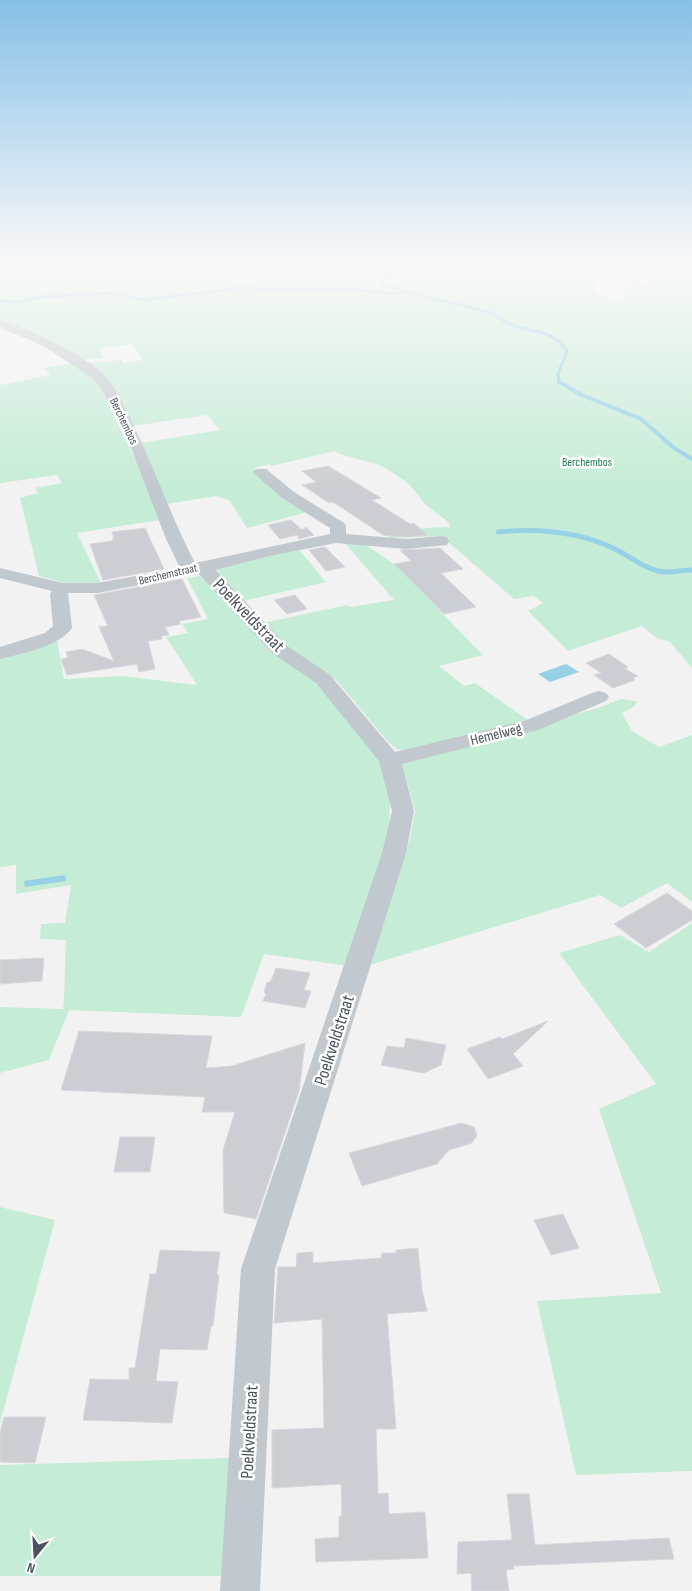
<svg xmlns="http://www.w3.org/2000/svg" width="692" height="1591" font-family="'Sofia Sans Condensed',sans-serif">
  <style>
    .green { fill: #c5ecd6; fill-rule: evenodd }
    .water { fill: #96d1e5 }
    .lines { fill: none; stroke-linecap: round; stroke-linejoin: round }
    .stream-far2 { stroke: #96d1e5; stroke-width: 3 }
    .stream-far1 { stroke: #96d1e5; stroke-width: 4 }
    .stream { stroke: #96d1e5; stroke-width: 5 }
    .building { fill: #ccced3; stroke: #d6d8dc }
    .minor { fill: #c1c8ce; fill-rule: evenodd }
    .labels { text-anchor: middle; stroke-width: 5; stroke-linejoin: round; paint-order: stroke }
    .far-street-label { font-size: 12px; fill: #4b545d; stroke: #fff }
    .far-park-label { font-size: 12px; fill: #207a51; stroke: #fff }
    .street-label { font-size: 15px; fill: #4b545d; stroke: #fff }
    .near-street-label { font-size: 18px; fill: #4b545d; stroke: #fff }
  </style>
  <rect width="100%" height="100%" fill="#f3f2f2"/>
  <g class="green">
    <path d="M0 264H692V668L669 641 658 639 642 626 568 651 528 611 543 603 533 596 514 599 441 536 391 538 386 535 425 528 450 527 448 522 426 505 409 484 390 471 380 465 339 454 335 451 271 466 269 464 254 468 271 484 311 511 247 528 229 500 216 496 166 504 140 443 220 430 207 415 133 426C122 398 111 382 88 363L121 360 123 363 143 360 133 344 100 348 103 358 85 360 45 338 0 321ZM606 265 652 269 648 283 631 281 619 300 593 293Z"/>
    <path d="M75 363 100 385 139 468 159 520 77 533 101 583 73 585 39 576 20 498 38 493 35 488 62 483 57 475 0 483V385L51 375 43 368Z"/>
    <path d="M344 542 366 545 394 564 483 655 439 666 464 686 475 683 528 720 407 750H398L389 743 337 681 285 644 263 623 347 605 351 607 394 600Z"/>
    <path d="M297 547 326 582 243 601 214 573 216 565Z"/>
    <path d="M199 576 204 577 316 682 377 756 385 772 390 798 389 835 348 966 264 954 241 1017 69 1010 49 1060 0 1073V1007L63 1009C66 985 64 963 66 940L40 939 41 924 65 923 71 885 16 894V865L0 867V656L57 640 64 679 122 676 197 685 166 637 188 633 182 624 208 619 187 578Z"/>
    <path d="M621 699 637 701 635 706 622 713 632 731 659 747 692 735V902L667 883 621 908 600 895 366 966 390 891 410 839 415 811 401 761 598 708Z"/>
    <path d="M692 923V1471L576 1475 537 1301 661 1293 599 1109 656 1084 559 953 620 935 649 952Z"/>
    <path d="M0 1207 55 1220 0 1423Z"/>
    <path d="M231 1458 225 1576H0V1465Z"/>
  </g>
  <g class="water">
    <path d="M566 664 579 672 550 682 538 674Z"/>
    <path d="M65 875 66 881 25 887 24 881Z"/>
  </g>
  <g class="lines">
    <g class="stream-far2">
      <path d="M404 264 401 267V271L386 277 380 283C415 297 451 301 487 312 497 315 504 322 514 326 537 333 551 329 567 351L558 374 559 381"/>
      <path d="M0 301 17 302 42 297 112 293 144 300 247 287 263 289 356 290 400 294"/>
    </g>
    <path class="stream-far1" d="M559 380V382L582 395 641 419 674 448 692 459"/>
    <path class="stream" d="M498 532C539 528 579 531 617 550 631 557 643 568 658 571 669 574 680 570 692 570"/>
  </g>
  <g class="building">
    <path d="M328 466 381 498 372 500 410 524 414 523 427 535 406 537 383 535 333 502 329 503 302 485 316 482 302 471Z"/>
    <path d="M291 520 302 530 306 527 314 535 299 539 297 535 280 539 268 525Z"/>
    <path d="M145 528 164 569 103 580 90 544 112 541V539H114L112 532Z"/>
    <path d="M325 547 345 567 326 571 309 550Z"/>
    <path d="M440 548 463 569 441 573 476 607 444 614 394 564 411 561 400 550Z"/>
    <path d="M182 579 201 617 179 621 181 624 165 627 169 635 161 636 162 639 148 641 155 669 139 672 137 664 67 675 61 659 68 658 66 652 82 649 114 661 99 627 108 626 94 595Z"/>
    <path d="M295 595 307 609 287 614 274 600Z"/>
    <path d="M609 654 628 667 625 669 638 676 633 678 635 680 613 688 594 675 601 673 586 663Z"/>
    <path d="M667 893 692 911V920L646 948 614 924Z"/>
    <path d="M44 958 42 981 0 984V960Z"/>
    <path d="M276 968 310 973 304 990 311 991 305 1008 263 1001 266 994 264 992 267 983 271 981Z"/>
    <path d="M548 1021 513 1054 523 1066 488 1079 467 1049 500 1037 502 1039Z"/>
    <path d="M79 1031 212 1036 206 1068 232 1066 305 1043 299 1091 256 1219 224 1213 223 1150 235 1112H202L205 1097 61 1090Z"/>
    <path d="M406 1038 446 1045 441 1065 424 1073 381 1065 387 1046 404 1048Z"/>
    <path d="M462 1123 474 1127 477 1135 472 1143 449 1150 437 1164 362 1186 349 1153Z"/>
    <path d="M120 1137H155L150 1172H114Z"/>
    <path d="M563 1214 579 1248 551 1255 534 1220Z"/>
    <path d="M418 1248 422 1290 427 1311 387 1314 396 1429H376L378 1494 388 1493 389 1514 425 1512 428 1558 316 1562 315 1539 339 1537V1516H342L341 1484 272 1488V1430L324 1428 322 1319 274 1323 278 1267H296L297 1253 313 1252V1263L381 1258 382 1253H396V1250Z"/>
    <path d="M160 1250 220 1252 217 1275H219L213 1326H211L207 1350 160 1349 156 1381 178 1382 172 1423 83 1420 90 1379 129 1380V1368H135L150 1274H156Z"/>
    <path d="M4 1417H46L35 1463 0 1462V1433Z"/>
    <path d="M507 1494H529L535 1545 669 1538 674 1559 513 1566 514 1569 506 1570 509 1591H472L471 1573 457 1574 458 1542 512 1540Z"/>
  </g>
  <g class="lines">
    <path class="minor" d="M0 320C29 328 78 352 101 372 113 382 119 397 126 410 152 460 169 513 195 563L330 534V528L282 498 256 475 253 472 256 469H266L294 492 344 523 346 526V534L406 539 441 536 447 537 449 541 447 545 406 549 336 543 269 556 215 570 286 645 330 675 395 752 524 721 592 693 599 691 606 693 609 697 606 701 538 730 402 764 414 811 406 853 275 1269 260 1591H220L241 1269 382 853 392 811 379 761 316 683 272 653 199 574 97 593H68L72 628C60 646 21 654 0 659V647L45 633 53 626 50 594 52 591 0 578V568L63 583H97L180 568 166 539 129 443 101 388 92 378 53 352 30 340 0 328Z"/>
  </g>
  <linearGradient id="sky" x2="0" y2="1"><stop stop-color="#87c0e7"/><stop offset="0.54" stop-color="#faf9f9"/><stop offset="1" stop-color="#faf9f9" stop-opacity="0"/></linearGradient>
  <rect width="692" height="487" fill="url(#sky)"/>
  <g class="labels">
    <g class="far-street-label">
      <text transform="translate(124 421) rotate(64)" y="4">Berchembos</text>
      <text transform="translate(168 574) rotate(-13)" y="4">Berchemstraat</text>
    </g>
    <g class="far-park-label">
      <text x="587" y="466">Berchembos</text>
    </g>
    <g class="street-label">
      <text transform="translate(496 734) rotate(-14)" y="5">Hemelweg</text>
    </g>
    <g class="near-street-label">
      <text transform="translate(249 615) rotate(46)" y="6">Poelkveldstraat</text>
      <text transform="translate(334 1040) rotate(-72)" y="6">Poelkveldstraat</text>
      <text transform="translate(249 1432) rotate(-87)" y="6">Poelkveldstraat</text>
    </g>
  </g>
  <g transform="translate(35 1556) rotate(198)" stroke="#ffffff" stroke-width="4" paint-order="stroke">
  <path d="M0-4L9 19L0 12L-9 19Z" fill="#4b545d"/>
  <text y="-8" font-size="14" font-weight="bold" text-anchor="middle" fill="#4b545d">N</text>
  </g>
</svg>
